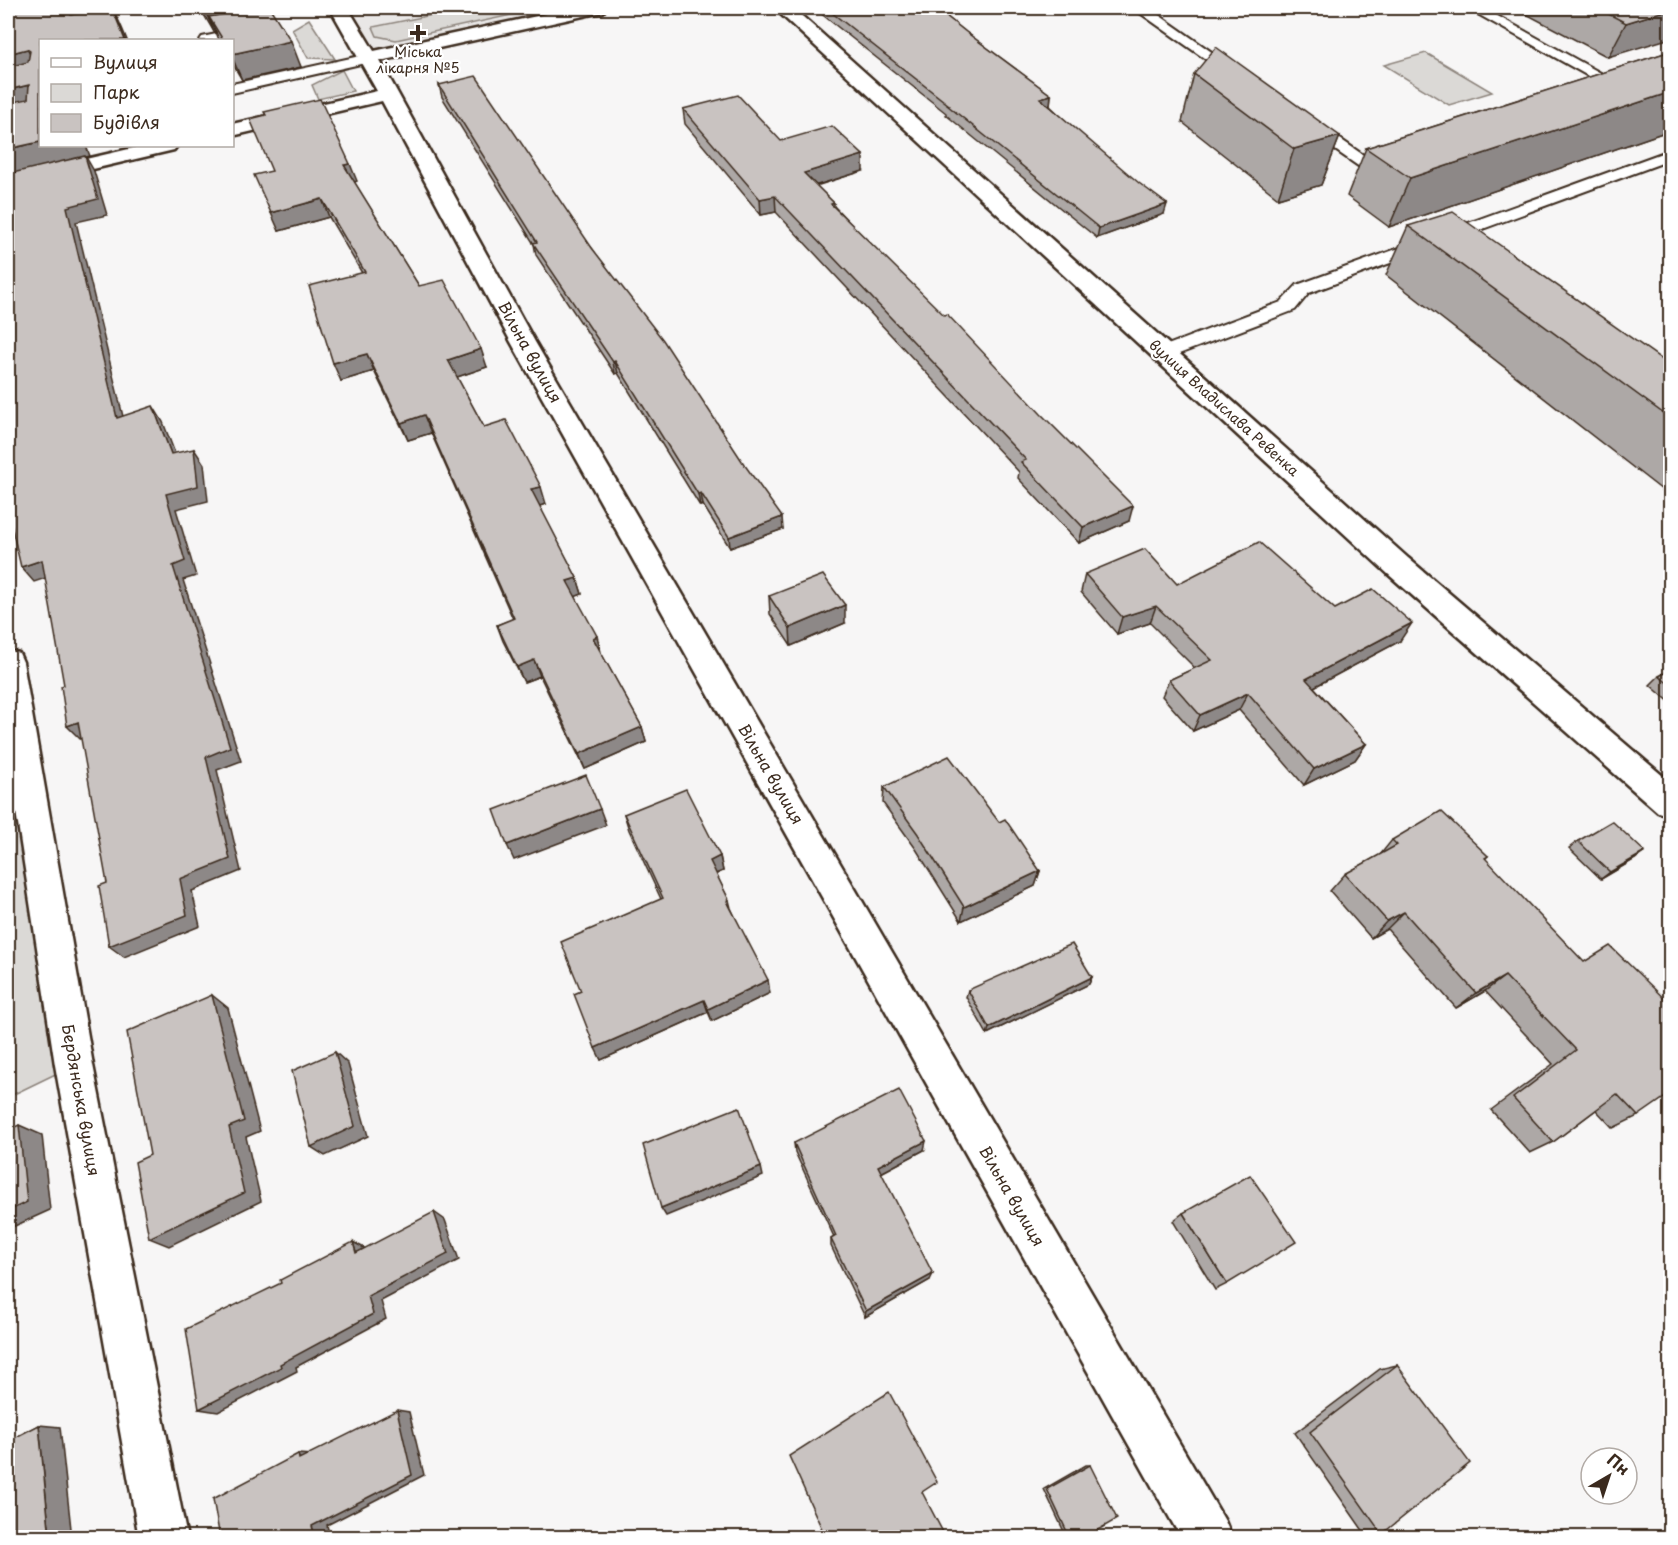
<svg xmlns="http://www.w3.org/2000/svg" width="1678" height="1545" font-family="'Playpen Sans',sans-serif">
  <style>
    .built { fill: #e9e7e6 }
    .green { fill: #dbd9d6; stroke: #8b827a; stroke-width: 1.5 }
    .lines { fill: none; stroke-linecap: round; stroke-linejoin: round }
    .service-casing { stroke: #3b2a1e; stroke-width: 4 }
    .minor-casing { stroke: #3b2a1e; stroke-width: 5 }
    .service { fill: #fff; fill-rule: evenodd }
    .minor { fill: #fff; fill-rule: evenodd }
    .wall { fill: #ada8a6; stroke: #3b2a1e; stroke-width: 1.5 }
    .shaded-wall { fill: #8d8887; stroke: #3b2a1e; stroke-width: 1.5 }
    .building { fill: #c9c3c1; stroke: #3b2a1e; stroke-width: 1.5 }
    .poi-dot { fill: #3b2a1e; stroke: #fff; stroke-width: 2 }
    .labels { text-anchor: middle; stroke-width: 4.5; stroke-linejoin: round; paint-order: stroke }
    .far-poi-label { font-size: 14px; fill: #3b2a1e; stroke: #fff }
    .far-street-label { font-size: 14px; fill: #3b2a1e; stroke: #fff }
    .street-label { font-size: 16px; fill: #3b2a1e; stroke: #fff }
  </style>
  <rect width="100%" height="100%" fill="#f7f6f6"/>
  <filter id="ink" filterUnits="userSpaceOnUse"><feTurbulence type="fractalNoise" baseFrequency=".0167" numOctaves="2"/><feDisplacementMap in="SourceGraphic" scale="12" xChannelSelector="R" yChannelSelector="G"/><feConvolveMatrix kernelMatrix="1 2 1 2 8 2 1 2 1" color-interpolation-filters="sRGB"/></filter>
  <g filter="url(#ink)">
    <path class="built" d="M339 8H597L369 58Z"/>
    <g class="green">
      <path d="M466 8H544L396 40 377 36 373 27Z"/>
      <path d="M309 19 335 59 308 58 292 29Z"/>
      <path d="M1426 53 1492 92 1449 105 1384 65Z"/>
      <path d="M342 70 353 91 318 99 312 85Z"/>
      <path d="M8 662 74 1065 8 1097Z"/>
    </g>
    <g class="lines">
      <defs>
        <g id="service">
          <path d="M1133 8H1149L1243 74 1241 77H1231Z"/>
          <path d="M1467 8H1483L1626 87 1618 92 1613 90Z"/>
          <path d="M250 27 257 31 255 34 225 40H200L202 37Z"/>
          <path d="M369 54 374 55 376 58 374 61 232 93V84Z"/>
          <path d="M1308 119 1314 121 1372 161 1392 155 1400 160C1393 167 1375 173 1364 170L1302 127 1300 124 1302 121Z"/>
          <path d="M1670 150V160L1309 293 1295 310 1171 357H1157L1154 353 1157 349 1281 302 1297 285Z"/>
        </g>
        <g id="minor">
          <path d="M330 8H348L374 51 574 8H606L603 12 597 13 380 61 535 342 1225 1521 1232 1538H1181L511 342 382 101 232 136V124L377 91Z"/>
          <path d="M774 8H793L1408 558 1670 782V816L1658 812 1388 574Z"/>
          <path d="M142 146H177L174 150 8 189V177Z"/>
          <path d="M8 650 19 653 23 662 93 1065 187 1538H139L55 1065 8 759Z"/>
        </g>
      </defs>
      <use href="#service" class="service-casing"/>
      <use href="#minor" class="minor-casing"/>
      <use href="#service" class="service"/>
      <use href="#minor" class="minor"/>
    </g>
    <g class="wall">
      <path d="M200 8H270L301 67 242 80 232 63V40H219L216 32H214Z"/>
      <path d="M814 8H936L966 32 1051 95 1050 105H1049L1164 214 1097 238 946 115V113Z"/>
      <path d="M1515 8H1671L1608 57Z"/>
      <path d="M1671 51V130L1389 227 1347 196 1366 148Z"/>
      <path d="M1194 74 1340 136 1321 185 1278 198 1182 122Z"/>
      <path d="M439 85 592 248 783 529 730 548 703 505 700 506 618 373 615 374 536 255 534 244 442 97Z"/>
      <path d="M683 109 781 141 863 171 816 186 834 203V206L1129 521 1079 543 1018 478 1019 472 776 212 761 215 685 124Z"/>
      <path d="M272 171 357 181 354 182 419 286 487 367 457 377 484 427 546 504 539 506 577 578 582 594 575 596 601 653 642 727 646 742 585 769 540 676 524 682 503 641 497 625 513 619 431 433 408 440 374 371 341 381 362 273 329 217 279 231Z"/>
      <path d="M1408 226 1671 366V497L1386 275Z"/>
      <path d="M1085 574 1177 584 1335 609 1400 641 1314 687 1366 744 1355 760 1304 785 1239 710 1193 731 1162 696 1169 680 1195 668 1150 623 1117 634 1081 592Z"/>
      <path d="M769 596 845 623 791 646 770 614Z"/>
      <path d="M1671 670V703L1650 685 1659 676Z"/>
      <path d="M884 787 999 822 1040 871 1035 886 961 921 916 849 883 803Z"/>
      <path d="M624 814 720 856 723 871 716 874 729 900 731 908 770 993 712 1021 708 1012 601 1060 581 991 661 899 629 830Z"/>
      <path d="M1392 840 1488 856 1485 859 1638 1116 1613 1128 1596 1110 1553 1142 1530 1153 1491 1110 1553 1064 1485 991 1456 1008 1387 929 1371 938 1330 891 1345 874 1380 855Z"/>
      <path d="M1578 841 1635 859 1601 879 1569 848Z"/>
      <path d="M1092 977 1089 984 987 1034 966 997 968 990Z"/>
      <path d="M794 1143 924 1150 881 1173 930 1280 865 1317 831 1246V1239L834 1237 795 1152Z"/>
      <path d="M1183 1213 1227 1284 1215 1290 1173 1221Z"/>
      <path d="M1397 1365 1382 1534 1364 1532 1295 1433 1380 1369Z"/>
      <path d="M1086 1465H1090L1084 1538H1067L1044 1489Z"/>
    </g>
    <g class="shaded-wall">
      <path d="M69 8H72L83 36 71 15Z"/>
      <path d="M113 8 122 28 127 40H125Z"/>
      <path d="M204 8H256L262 22 209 17 216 32H214Z"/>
      <path d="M1671 9V38L1608 57 1626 23Z"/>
      <path d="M291 41 301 67 242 80 232 57V54Z"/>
      <path d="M27 49 39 71 8 79V54Z"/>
      <path d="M29 85 40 106 8 115V90Z"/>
      <path d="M1671 92V130L1389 227 1410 178Z"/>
      <path d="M1051 95 1050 105 1039 107 1040 98Z"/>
      <path d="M1340 136 1321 185 1278 198 1294 149Z"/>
      <path d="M40 142V146H86L90 156 86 157 94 171 107 215 76 222 127 433 117 418 8 171V149Z"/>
      <path d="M863 155V171L804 189V173Z"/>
      <path d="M350 164 357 181 351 183 344 165Z"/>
      <path d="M775 196 776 212 761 215 760 199Z"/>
      <path d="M322 199 329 217 279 231 271 213Z"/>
      <path d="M1167 204 1164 214 1097 238 1099 228Z"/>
      <path d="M481 349 487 367 454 378 448 360Z"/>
      <path d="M367 354 374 371 341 381 333 363Z"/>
      <path d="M615 361 618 373 615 374 613 362Z"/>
      <path d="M153 406 163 422 181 469 171 454Z"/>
      <path d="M424 415 431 433 408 440 401 423Z"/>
      <path d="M194 449 204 464 208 501 176 509 196 576 183 580 241 761 217 770 241 871 192 891 200 926 124 957 109 946 180 879 206 757 173 566 166 494Z"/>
      <path d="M541 487 546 504 536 507 531 489Z"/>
      <path d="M701 493 703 505 700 506 698 494Z"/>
      <path d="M1133 506 1129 521 1079 543 1083 527Z"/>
      <path d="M782 517 783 529 730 548 729 537Z"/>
      <path d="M8 520H10L18 536 8 524Z"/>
      <path d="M42 560 55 575 34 582 21 567Z"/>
      <path d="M577 578 582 594 572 598 567 581Z"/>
      <path d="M845 605V623L791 646 790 628Z"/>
      <path d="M1156 606 1150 623 1117 634 1122 617Z"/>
      <path d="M1412 623 1400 641 1297 696 1306 679Z"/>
      <path d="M597 636 601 652 593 638Z"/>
      <path d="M534 660 540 676 524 682 517 667Z"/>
      <path d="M1248 693 1239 710 1193 731 1200 715Z"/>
      <path d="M78 722 91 735 80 739 67 726Z"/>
      <path d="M642 727 646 742 585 769 579 754Z"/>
      <path d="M1366 744 1355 760 1304 785 1314 769Z"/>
      <path d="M600 809 606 825 514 860 507 845Z"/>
      <path d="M1645 852 1635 859 1601 879 1610 872Z"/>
      <path d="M720 856 723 871 713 875 710 861Z"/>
      <path d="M1040 871 1035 886 961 921 964 907Z"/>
      <path d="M1404 912 1387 929 1371 938 1387 921Z"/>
      <path d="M1505 976 1485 991 1456 1008 1476 993Z"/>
      <path d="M1092 977 1089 984 987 1034 989 1028Z"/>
      <path d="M768 980 770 993 712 1021 708 1009Z"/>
      <path d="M212 995 228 1008 260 1131 246 1137 261 1201 169 1246 149 1238 229 1127Z"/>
      <path d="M704 1000 708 1012 601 1060 595 1048Z"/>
      <path d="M335 1052 348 1064 368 1136 325 1156 311 1147Z"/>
      <path d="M19 1125 42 1135 50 1210 8 1229V1211Z"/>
      <path d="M926 1141 924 1150 877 1175 878 1166Z"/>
      <path d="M761 1167 763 1176 666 1216 661 1208Z"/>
      <path d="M434 1212 445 1220 459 1260 381 1301 386 1319 296 1367 297 1371 218 1412 199 1409 280 1364 368 1296Z"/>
      <path d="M353 1242 366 1249 356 1253Z"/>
      <path d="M933 1274 930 1280 865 1317 866 1311Z"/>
      <path d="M397 1410 409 1412 424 1475 327 1525 330 1538H315L312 1526Z"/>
      <path d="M39 1425 60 1427 72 1538H50Z"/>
      <path d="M298 1454 313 1455 299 1459Z"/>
    </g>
    <g class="building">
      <path d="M8 8H69L71 15 105 8H112L125 40H40V142L8 149V103L28 99 29 85 8 90V67L28 62 30 51 27 49 8 54Z"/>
      <path d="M258 8H270L291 41 232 54V40H223L209 17Z"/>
      <path d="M826 8H936L966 32 1051 95 1040 98 1139 183 1167 204 1099 228 947 105H949Z"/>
      <path d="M1597 8H1671V9L1626 23Z"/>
      <path d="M1216 47 1340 136 1294 149 1194 74Z"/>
      <path d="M1671 51V92L1410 178 1366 148Z"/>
      <path d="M476 76 592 248 663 340 744 464 782 517 729 537 701 493 698 494 615 361 613 362 533 243 537 242 439 85Z"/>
      <path d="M738 95 781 141 832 126 863 155 804 173 834 203 831 204 944 315 947 314 1041 414 1133 506 1083 527 1021 462 1026 460 775 196 760 199 683 109Z"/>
      <path d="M320 99 350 164 344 165 419 286 444 280 481 349 448 360 484 427 506 420 541 487 531 489 577 578 567 581 597 636 593 638 642 727 579 754 534 660 517 667 497 625 514 618 424 415 401 423 367 354 333 363 309 286 365 272 322 199 271 213 254 175 272 171 250 119 266 115 264 112Z"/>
      <path d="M85 156 98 199 67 207 117 418 153 406 171 454 194 449 198 486 166 494 185 561 173 566 230 747 206 757 230 859 180 879 187 915 109 946 99 886 107 883 78 722 67 726 61 686 64 685 42 560 21 567 10 520H8V174Z"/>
      <path d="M1453 212 1671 366V419L1408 226Z"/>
      <path d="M1259 542 1335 609 1373 589 1412 623 1306 679 1366 744 1314 769 1248 693 1200 715 1169 680 1212 660 1156 606 1122 617 1085 574 1145 549 1177 584Z"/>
      <path d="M823 575 845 605 790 628 769 596Z"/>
      <path d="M1671 670V686L1659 676Z"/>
      <path d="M949 756 999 822 1005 819 1040 871 964 907 918 834 884 787Z"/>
      <path d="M586 775 600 809 507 845 494 810Z"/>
      <path d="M686 789 720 856 710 861 729 900 727 901 768 980 708 1009 704 1000 595 1048 574 994 581 991 561 942 663 898 624 814Z"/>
      <path d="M1441 811 1488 856 1485 858 1584 962 1610 946 1671 1005V1093L1638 1116 1617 1094 1553 1142 1513 1098 1576 1050 1505 976 1476 993 1404 912 1387 921 1345 874 1397 845 1392 840Z"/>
      <path d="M1612 821 1645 852 1610 872 1578 841Z"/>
      <path d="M1072 944 1092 977 989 1028 968 990Z"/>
      <path d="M212 995 244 1121 229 1127 244 1193 149 1238 135 1162 150 1155 127 1032Z"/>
      <path d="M335 1052 355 1126 311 1147 292 1071Z"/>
      <path d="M899 1090 926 1141 878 1166 933 1274 866 1311 831 1239 836 1236 794 1143Z"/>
      <path d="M739 1107 761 1167 661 1208 643 1145Z"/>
      <path d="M19 1125 27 1202 8 1211V1130Z"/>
      <path d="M1250 1175 1296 1242 1227 1284 1183 1213Z"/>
      <path d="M434 1212 448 1254 368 1296 373 1314 280 1364 281 1367 199 1409 186 1329 281 1283 280 1280 353 1242 356 1253Z"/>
      <path d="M1397 1365 1470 1463 1382 1534 1310 1432Z"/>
      <path d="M889 1392 937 1482 922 1492 946 1538H826L789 1456Z"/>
      <path d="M397 1410 412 1475 312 1526 315 1538H220L213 1499 298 1454 299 1459Z"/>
      <path d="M39 1425 50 1538H8V1441Z"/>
      <path d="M1090 1465 1117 1519 1084 1538H1070L1047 1489Z"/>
    </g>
  </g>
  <path class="poi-dot" d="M415 24h6v6h6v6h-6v6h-6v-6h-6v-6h6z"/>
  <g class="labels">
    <g class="far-poi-label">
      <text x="418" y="57">Міська<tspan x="418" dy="16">лікарня №5</tspan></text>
    </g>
    <g class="far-street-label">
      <text transform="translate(1224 408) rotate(42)" y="5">вулиця Владислава Ревенка</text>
    </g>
    <g class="street-label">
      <text transform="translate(530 352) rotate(61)" y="6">Вільна вулиця</text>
      <text transform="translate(771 774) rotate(60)" y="6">Вільна вулиця</text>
      <text transform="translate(81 1100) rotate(80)" y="6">Бердянська вулиця</text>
      <text transform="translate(1012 1196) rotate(60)" y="6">Вільна вулиця</text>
    </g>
  </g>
  <rect width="1678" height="1545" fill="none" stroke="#fff" stroke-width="30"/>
  <rect x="15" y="15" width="1648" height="1515" fill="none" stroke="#3b2a1e" stroke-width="2" filter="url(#ink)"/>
  <rect x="39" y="39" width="195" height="108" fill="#ffffff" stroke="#b1aaa5" stroke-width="1.5"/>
  <rect x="51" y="58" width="30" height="9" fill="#ffffff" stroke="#b1aaa5" stroke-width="1.5"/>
  <text x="93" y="69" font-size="18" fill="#3b2a1e">Вулиця</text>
  <rect x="51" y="84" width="30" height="18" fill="#dbd9d6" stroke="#b1aaa5" stroke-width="1.5"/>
  <text x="93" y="99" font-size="18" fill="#3b2a1e">Парк</text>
  <rect x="51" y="114" width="30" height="18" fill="#c9c3c1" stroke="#b1aaa5" stroke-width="1.5"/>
  <text x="93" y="129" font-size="18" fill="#3b2a1e">Будівля</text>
  <g transform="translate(1609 1476) rotate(39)"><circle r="28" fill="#ffffff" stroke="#b1aaa5" stroke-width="1.5"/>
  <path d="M0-4.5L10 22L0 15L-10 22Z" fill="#3b2a1e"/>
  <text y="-9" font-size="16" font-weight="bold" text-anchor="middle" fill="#3b2a1e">Пн</text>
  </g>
</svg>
